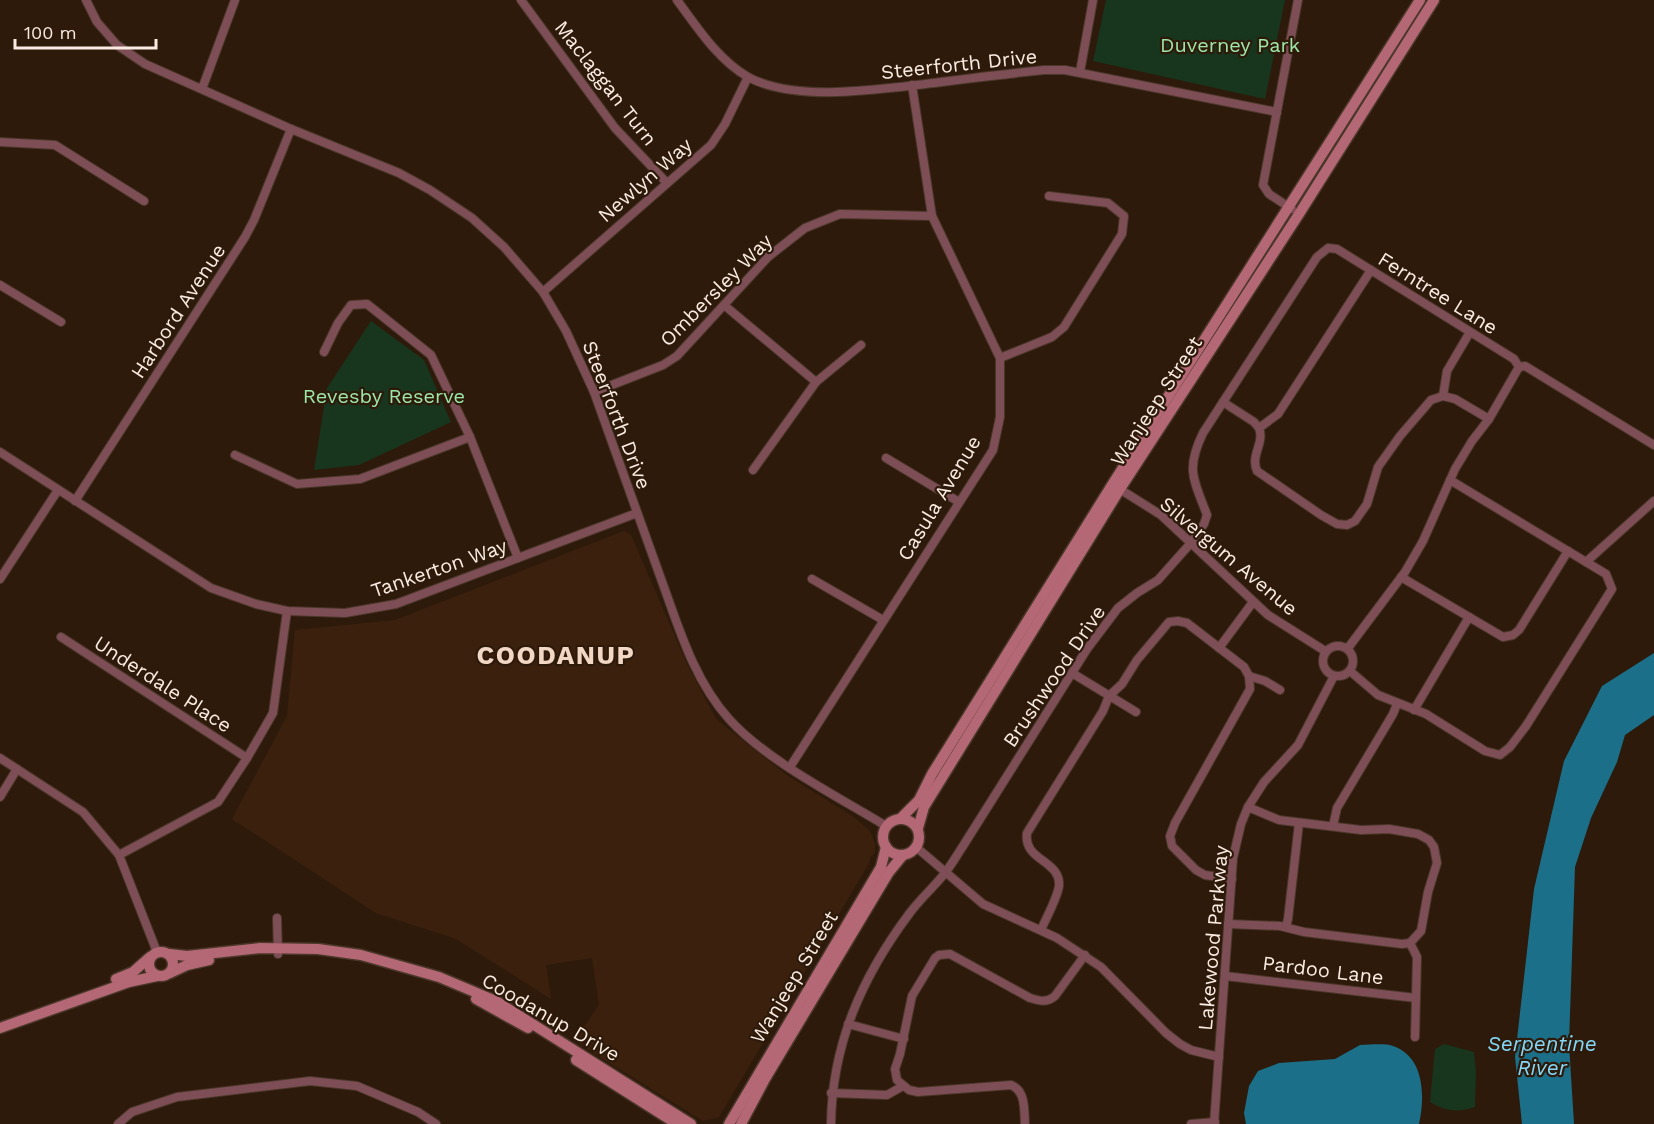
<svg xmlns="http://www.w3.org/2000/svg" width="1654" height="1124" font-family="'Work Sans',sans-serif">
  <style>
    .built { fill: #3b210d }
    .green { fill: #17361d }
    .water { fill: #1b6f88 }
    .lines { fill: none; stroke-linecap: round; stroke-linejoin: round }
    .minor-casing { stroke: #4a3729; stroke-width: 10 }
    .secondary-casing { stroke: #4a3729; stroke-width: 13 }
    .minor { stroke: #7e4e56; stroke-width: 8 }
    .secondary { stroke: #b46774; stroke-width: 10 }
    .labels { text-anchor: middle; stroke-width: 4.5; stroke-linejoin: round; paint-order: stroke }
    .park-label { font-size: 20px; fill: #9ce7a7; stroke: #2e1a0b }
    .street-label { font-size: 20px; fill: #f9ebe1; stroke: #2e1a0b }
    .water-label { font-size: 21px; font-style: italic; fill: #83d7f6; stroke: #2e1a0b }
    .district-label { font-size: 26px; font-weight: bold; letter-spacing: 1.5px; fill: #f2d7c4; stroke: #2e1a0b }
  </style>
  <rect width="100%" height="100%" fill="#2e1a0b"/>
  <path class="built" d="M624 531 631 535 687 664 716 719 788 776 854 817 870 831 875 844V853L871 856 868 865 719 1117 703 1121 574 1041 599 1005 592 958 546 965 551 999 456 939 376 913 232 819 287 716 295 630 395 620Z"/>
  <g class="green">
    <path d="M1106 0H1285L1265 99 1093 61Z"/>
    <path d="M371 321 424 360 451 422 359 465 314 470 327 388Z"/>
    <path d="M1444 1044 1474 1052 1476 1072 1475 1107C1458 1113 1445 1111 1430 1102L1435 1049Z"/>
  </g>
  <g class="water">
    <path d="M1654 653V715L1625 735 1617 762 1591 818 1575 867 1569 1044 1574 1124H1522L1515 1057 1534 889 1564 761 1602 686Z"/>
    <path d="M1360 1045C1370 1045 1384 1043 1393 1046 1425 1057 1425 1097 1419 1124H1246L1244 1113 1249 1086 1258 1071 1279 1063 1335 1059Z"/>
  </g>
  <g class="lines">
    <defs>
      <g id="minor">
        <path d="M86 0 97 22 117 45 145 64 291 129 399 173 430 190 472 218 504 247 543 292 566 331 594 392C616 453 638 515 660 576 678 625 693 679 729 719 767 761 837 796 886 826"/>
        <path d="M521 0 615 128 667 183"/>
        <path d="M677 0C697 27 718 60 748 77 796 103 881 89 934 83 971 78 1007 74 1044 70H1065L1277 112"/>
        <path d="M1080 72 1093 0"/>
        <path d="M202 89 235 0"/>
        <path d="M0 142 55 145 144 201"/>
        <path d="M1292 209 1269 194 1263 185 1298 0"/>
        <path d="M1371 270 1278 414 1259 428C1265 443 1250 455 1257 471L1321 515 1337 524 1347 525 1355 521 1367 504 1378 467 1400 436 1431 400 1443 396 1447 371 1470 332"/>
        <path d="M0 285 61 322"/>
        <path d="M543 292 711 145 725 124 748 77"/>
        <path d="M724 305 816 382"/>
        <path d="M324 352 338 323 351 305 367 304 431 355 470 437 518 558"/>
        <path d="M1000 358 1052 337 1064 327 1122 234 1124 216 1108 203 1049 196"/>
        <path d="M1519 367 1525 366 1654 445"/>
        <path d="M594 392 663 365 677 356 768 257 805 228 840 214 932 216"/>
        <path d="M1443 396 1455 399 1489 419"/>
        <path d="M1223 402 1254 422 1259 428"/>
        <path d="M0 452 211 588 256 604 287 611 345 613 396 604 637 513"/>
        <path d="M235 455 297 484 360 479 470 437"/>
        <path d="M886 458 959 502"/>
        <path d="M753 470 816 382 861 345"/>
        <path d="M1118 488 1161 515 1268 615 1325 651"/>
        <path d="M75 501 245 237 254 220 291 129"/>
        <path d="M1586 562 1654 501"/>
        <path d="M1401 577 1503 637 1513 635 1519 630 1568 551"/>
        <path d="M0 579 58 490"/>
        <path d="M812 579 883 620"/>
        <path d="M61 637 247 758"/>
        <circle cx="1338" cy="661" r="15"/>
        <path d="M1219 648 1253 602"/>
        <path d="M1348 648 1405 572 1423 541 1455 469 1472 441 1489 419 1519 367"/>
        <path d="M1350 671 1378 695 1426 714 1485 751 1500 755 1510 747 1526 726 1612 589 1606 574 1450 480"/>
        <path d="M1072 673 1136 712"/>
        <path d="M1249 676 1265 681 1280 690"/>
        <path d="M1414 710 1469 617"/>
        <path d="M0 758 83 812 119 855 157 952"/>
        <path d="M790 767 993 450 1000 417V358L932 216 912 85"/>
        <path d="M0 797 17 769"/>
        <path d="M1333 826 1337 808 1393 714 1397 704"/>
        <path d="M916 847 983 904 1057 938 1101 967 1166 1033 1180 1044 1191 1050 1219 1057"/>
        <path d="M119 855 218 802 247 758 273 713 287 611"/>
        <path d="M277 918 278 954"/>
        <path d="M1228 924 1280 926 1304 932 1402 944 1410 943 1421 931 1428 892 1437 863 1434 847 1429 840 1418 834 1389 829 1361 830 1279 820 1248 807"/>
        <path d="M1286 927 1288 919 1299 823"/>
        <path d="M1041 930C1046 918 1057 899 1059 886 1061 860 1023 861 1027 833L1103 711 1109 696 1122 684 1137 660 1169 622 1178 621 1187 623 1244 667 1249 676 1250 689 1175 823 1170 836 1172 846 1196 870 1205 875 1232 879"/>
        <path d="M1410 943 1417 957 1415 1037"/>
        <path d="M1225 976 1416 998"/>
        <path d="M848 1024 904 1039"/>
        <path d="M831 1093 887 1095 903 1086"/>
        <path d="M118 1124 132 1112 177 1097 310 1081 357 1086 418 1112 436 1124"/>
        <path d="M831 1124C832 1044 862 977 909 914 920 899 934 887 945 873 952 864 957 855 963 846L1087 649 1118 608 1137 593 1158 580 1190 544 1204 524 1207 515C1194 480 1185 470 1203 433L1317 257 1328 248 1337 249 1514 359 1519 367"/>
        <path d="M1025 1124C1024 1110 1026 1091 1011 1085L918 1092 909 1090 897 1080 895 1069 900 1054 912 996 935 958 939 955 950 954 1030 998C1040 1001 1047 1003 1055 996L1085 955"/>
        <path d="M1191 1124 1215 1122"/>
        <path d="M1214 1124 1233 858 1241 824 1248 807 1264 782 1298 745 1334 676"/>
      </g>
      <g id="secondary">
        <path d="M901 818 919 800 932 774 1112 485 1420 0"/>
        <circle cx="901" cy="837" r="18"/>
        <path d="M918 828 924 807 1120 489 1299 214 1434 0"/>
        <circle cx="161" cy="964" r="12"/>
        <path d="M169 954 187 956 260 948 318 949 361 955 439 977 496 1001 691 1124"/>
        <path d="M170 973 187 965 209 960"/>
        <path d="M116 979 133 972 150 957"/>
        <path d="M476 999 528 1028"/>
        <path d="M0 1028 129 982 157 976"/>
        <path d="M576 1060 677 1124"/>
        <path d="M729 1124 881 867 886 847"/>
        <path d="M741 1124 765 1079 889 872 903 855"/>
      </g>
    </defs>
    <use href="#minor" class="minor-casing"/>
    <use href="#secondary" class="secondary-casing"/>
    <use href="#minor" class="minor"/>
    <use href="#secondary" class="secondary"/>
  </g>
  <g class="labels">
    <g class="park-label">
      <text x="1230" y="52">Duverney Park</text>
      <text x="384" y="403">Revesby Reserve</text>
    </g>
    <g class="street-label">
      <text transform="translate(959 64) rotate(-6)" y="7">Steerforth Drive</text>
      <text transform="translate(606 83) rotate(52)" y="7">Maclaggan Turn</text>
      <text transform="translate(645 180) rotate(-41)" y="7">Newlyn Way</text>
      <text transform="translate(716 290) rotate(-45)" y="7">Ombersley Way</text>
      <text transform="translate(1438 293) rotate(32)" y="7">Ferntree Lane</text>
      <text transform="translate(178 311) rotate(-57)" y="7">Harbord Avenue</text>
      <text transform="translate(1156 401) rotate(-57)" y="7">Wanjeep Street</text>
      <text transform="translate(617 415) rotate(69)" y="7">Steerforth Drive</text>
      <text transform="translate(939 498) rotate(-59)" y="7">Casula Avenue</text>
      <text transform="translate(1229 556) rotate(40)" y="7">Silvergum Avenue</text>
      <text transform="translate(439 568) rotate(-19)" y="7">Tankerton Way</text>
      <text transform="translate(1054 676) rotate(-56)" y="7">Brushwood Drive</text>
      <text transform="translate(163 684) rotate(33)" y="7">Underdale Place</text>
      <text transform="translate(1213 938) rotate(-85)" y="7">Lakewood Parkway</text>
      <text transform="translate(1323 970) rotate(7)" y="7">Pardoo Lane</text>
      <text transform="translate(794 977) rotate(-59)" y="7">Wanjeep Street</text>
      <text transform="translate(551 1017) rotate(30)" y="7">Coodanup Drive</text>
    </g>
    <g class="water-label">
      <text x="1542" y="1051">Serpentine<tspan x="1542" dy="24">River</tspan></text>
    </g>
    <g class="district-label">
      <text x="556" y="664">COODANUP</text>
    </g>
  </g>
  <path d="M15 39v9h141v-9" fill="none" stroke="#f9ebe1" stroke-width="3"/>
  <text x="24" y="39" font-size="18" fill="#f9ebe1" stroke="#2e1a0b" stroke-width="4.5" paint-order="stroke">100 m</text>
</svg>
